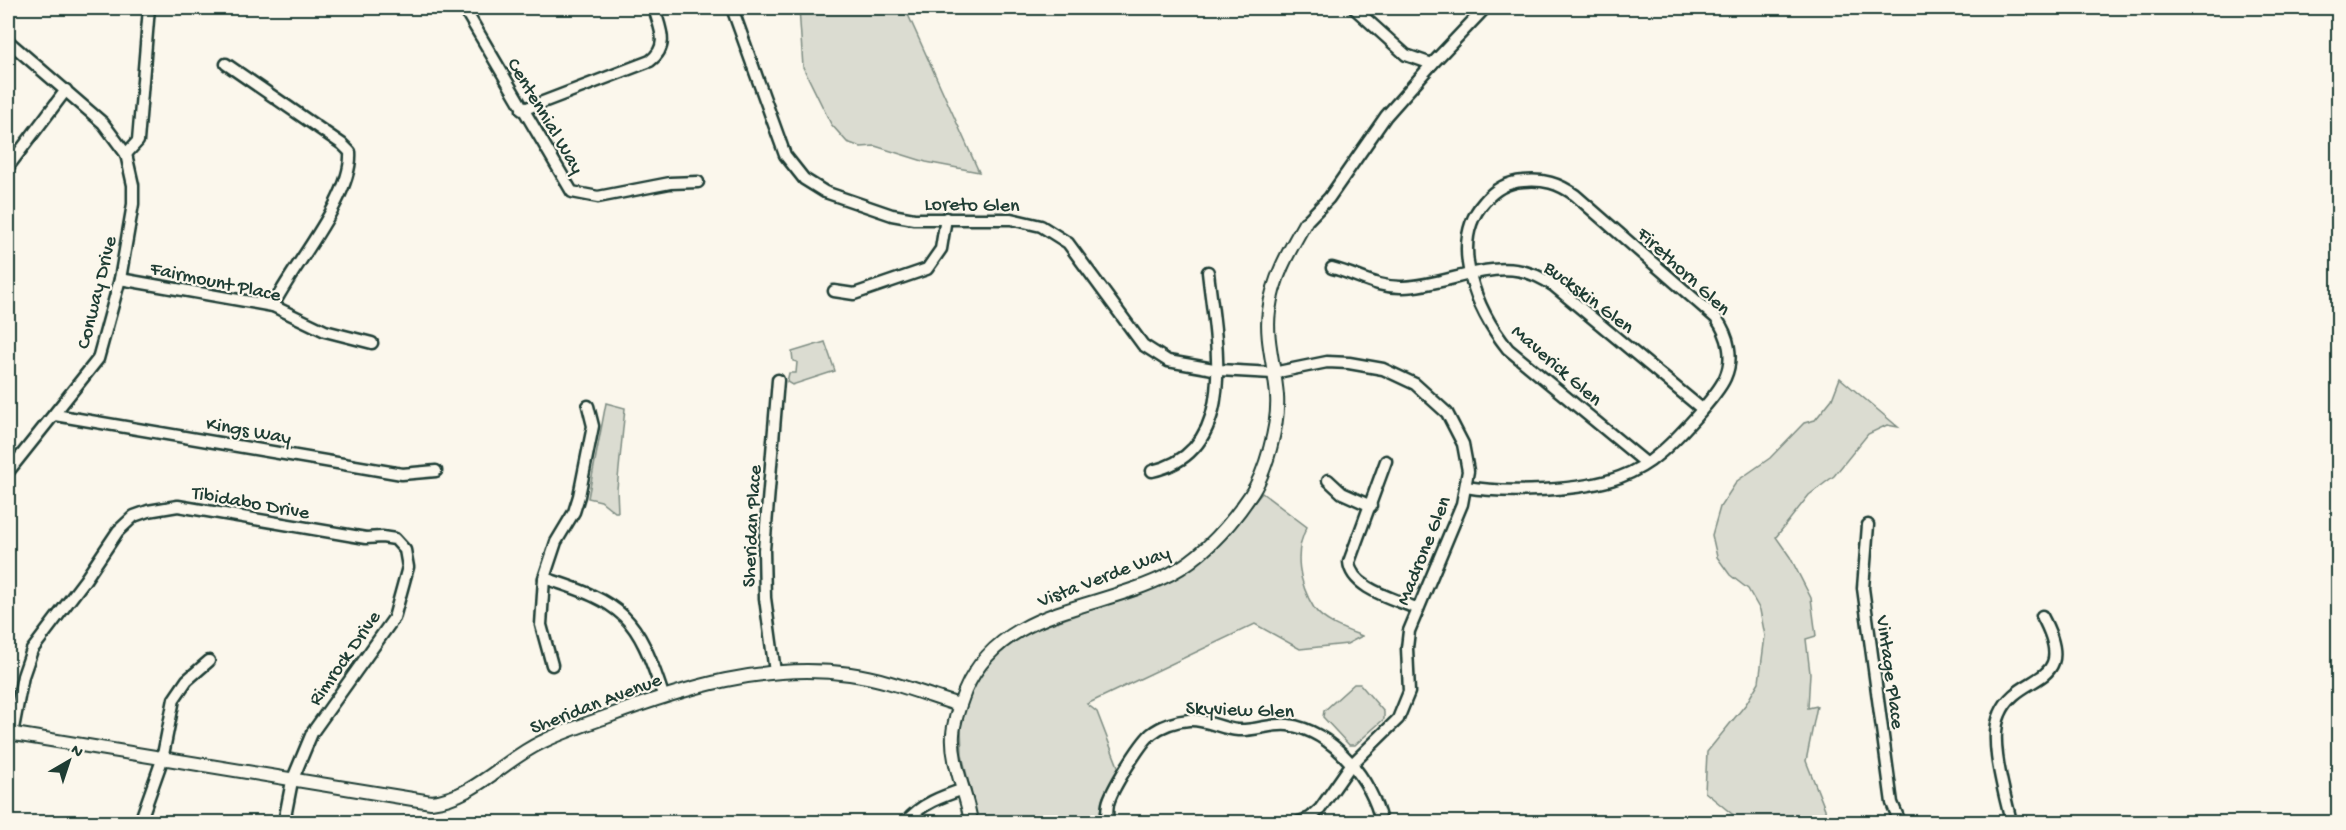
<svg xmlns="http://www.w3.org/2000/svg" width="2346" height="830" font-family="'Gochi Hand',sans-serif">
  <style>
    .green { fill: #dbdcd1; stroke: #7d8c82; stroke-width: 1.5 }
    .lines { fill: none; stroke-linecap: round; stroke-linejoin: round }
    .minor-casing { stroke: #1f3d34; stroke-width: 15 }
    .tertiary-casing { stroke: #1f3d34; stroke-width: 16 }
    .minor { stroke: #fbf7ec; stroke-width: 10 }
    .tertiary { stroke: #fbf7ec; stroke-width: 12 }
    .labels { text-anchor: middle; stroke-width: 4.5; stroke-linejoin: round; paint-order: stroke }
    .street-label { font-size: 20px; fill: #1f3d34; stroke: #fbf7ec }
  </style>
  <rect width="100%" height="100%" fill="#fbf7ec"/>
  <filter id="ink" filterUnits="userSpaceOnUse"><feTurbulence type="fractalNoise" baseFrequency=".0167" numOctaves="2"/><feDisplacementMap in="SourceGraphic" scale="12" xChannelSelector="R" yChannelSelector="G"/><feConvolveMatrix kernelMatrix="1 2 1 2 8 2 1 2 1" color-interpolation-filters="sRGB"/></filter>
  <g filter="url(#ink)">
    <g class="green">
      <path d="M799 8H905L979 172 926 162 875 146 861 147 847 142 831 124 803 67Z"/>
      <path d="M825 342 835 371 792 385 787 382 789 373H796L797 362 793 361 792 352Z"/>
      <path d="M1840 378 1898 427 1887 425 1868 434 1834 476 1809 495 1776 537 1790 557 1811 598 1816 636 1806 639 1810 673 1808 708 1817 706 1806 761 1825 809 1826 822H1742L1705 792 1707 752 1746 704 1759 682 1765 636 1760 610 1748 589 1730 575 1717 557 1712 535 1720 507 1737 481 1770 458 1804 423 1815 420 1832 399Z"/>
      <path d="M606 403 625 408 617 489 618 512H615L601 501 588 498Z"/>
      <path d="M1262 493 1307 527C1293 552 1299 584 1314 608 1323 622 1346 630 1362 636L1347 644 1300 649 1255 624 1087 704 1097 712 1119 769 1103 797 1098 822H978L962 755 961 726 967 697 979 673 1010 638 1154 588 1193 567 1220 543Z"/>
      <path d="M1354 684H1360L1384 712V719L1355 745H1349L1323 717 1324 711Z"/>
    </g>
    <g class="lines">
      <defs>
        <g id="minor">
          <path d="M464 8 572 192 598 197 670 183 698 182"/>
          <path d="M732 8 785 155 804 179 825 192 892 215 914 219H1011L1041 226 1068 243 1143 345 1168 361 1219 370 1273 373 1327 362 1349 363 1383 369 1415 384 1447 413 1463 444 1468 471 1462 504 1409 631 1407 648 1409 692 1398 719 1350 766 1320 809 1310 818 1299 822"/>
          <path d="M1354 8 1406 55 1432 64 1485 8"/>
          <path d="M8 41 103 123 126 154 133 185V204L120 279 98 359 8 472"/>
          <path d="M226 64 342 144 350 152C353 197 293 265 273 306"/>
          <path d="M522 110 650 61C670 46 660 29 654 8"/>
          <path d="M126 154 138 141 149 8"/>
          <path d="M8 167 66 90"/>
          <path d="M1305 223 1329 198 1386 116 1432 64"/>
          <path d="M1332 268C1357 274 1376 288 1403 287 1457 285 1504 249 1554 286L1702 409"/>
          <path d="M120 279 273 306 325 331 372 343"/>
          <path d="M834 291 854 294 927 269 941 249 946 218"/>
          <path d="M55 415 402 474 436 471"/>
          <path d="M1386 461 1349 562C1351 589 1396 599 1418 609"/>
          <path d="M1152 471C1242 451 1215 338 1208 272"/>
          <path d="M1328 480 1342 493 1371 506"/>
          <path d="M1466 487C1506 494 1582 491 1620 477 1633 472 1649 463 1659 454 1675 441 1717 396 1725 378 1734 358 1729 336 1716 318L1575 195C1558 183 1544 179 1523 181 1508 182 1494 190 1484 202 1447 244 1478 312 1508 349L1646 463"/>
          <path d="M1868 525 1863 588 1892 803 1900 822"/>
          <path d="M544 578C624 603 637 616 663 695"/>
          <path d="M552 665 541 625 544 578 556 542 574 512 579 496 593 426 588 406"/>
          <path d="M775 672 765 598 764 550 778 380"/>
          <path d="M12 734 23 676 32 650 85 580 118 531 134 516 148 511 178 506 366 538 382 537 395 539 405 550 408 567 394 618 312 733 292 781 284 822"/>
          <path d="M140 822 162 760 174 699 187 680 209 661"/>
          <path d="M906 822C920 804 943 796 964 789"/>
          <path d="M1108 822C1107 817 1107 810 1108 804 1111 790 1140 744 1151 734 1161 726 1176 721 1189 720 1206 719 1222 729 1238 730 1255 731 1272 723 1288 725 1333 731 1373 781 1381 822"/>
          <path d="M2011 822C2005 794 1988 740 2000 714 2018 670 2081 689 2042 616"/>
        </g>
        <g id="tertiary">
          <path d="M8 733 431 802C476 797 503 760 542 742 562 732 584 725 606 717 683 688 766 662 850 674 887 679 923 694 959 705"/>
          <path d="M971 822C967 793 951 765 953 734 954 720 960 704 965 691 1001 606 1099 611 1170 574 1204 556 1229 527 1250 496 1266 473 1279 424 1277 396 1275 367 1265 339 1269 311 1273 278 1289 251 1305 223"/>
        </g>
      </defs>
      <use href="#minor" class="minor-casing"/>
      <use href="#tertiary" class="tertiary-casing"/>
      <use href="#minor" class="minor"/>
      <use href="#tertiary" class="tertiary"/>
    </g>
  </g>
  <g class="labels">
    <g class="street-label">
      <text transform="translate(547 115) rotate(59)" y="7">Centennial Way</text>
      <text transform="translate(972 203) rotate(1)" y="7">Loreto Glen</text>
      <text transform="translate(1685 270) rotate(43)" y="7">Firethorn Glen</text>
      <text transform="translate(216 280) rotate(12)" y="7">Fairmount Place</text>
      <text transform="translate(95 292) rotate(-76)" y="7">Conway Drive</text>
      <text transform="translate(1590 296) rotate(37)" y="7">Buckskin Glen</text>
      <text transform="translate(1558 364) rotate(41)" y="7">Maverick Glen</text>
      <text transform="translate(249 429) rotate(10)" y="7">Kings Way</text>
      <text transform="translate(251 501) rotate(10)" y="7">Tibidabo Drive</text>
      <text transform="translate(750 526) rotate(-87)" y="7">Sheridan Place</text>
      <text transform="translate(1422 550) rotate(-68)" y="7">Madrone Glen</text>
      <text transform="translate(1103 575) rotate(-21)" y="7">Vista Verde Way</text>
      <text transform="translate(343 657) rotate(-55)" y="7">Rimrock Drive</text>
      <text transform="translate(1892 672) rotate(82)" y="7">Vintage Place</text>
      <text transform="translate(595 702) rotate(-21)" y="7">Sheridan Avenue</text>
      <text transform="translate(1240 708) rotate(2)" y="7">Skyview Glen</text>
    </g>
  </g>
  <rect width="2346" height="830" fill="none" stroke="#fbf7ec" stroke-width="30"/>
  <rect x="15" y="15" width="2316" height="800" fill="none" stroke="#1f3d34" stroke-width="2" filter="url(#ink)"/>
  <g transform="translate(69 761) rotate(39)" stroke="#fbf7ec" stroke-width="4.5" paint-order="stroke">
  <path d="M0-4.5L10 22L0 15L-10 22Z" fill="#1f3d34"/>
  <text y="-9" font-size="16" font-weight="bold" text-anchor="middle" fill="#1f3d34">N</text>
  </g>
</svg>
